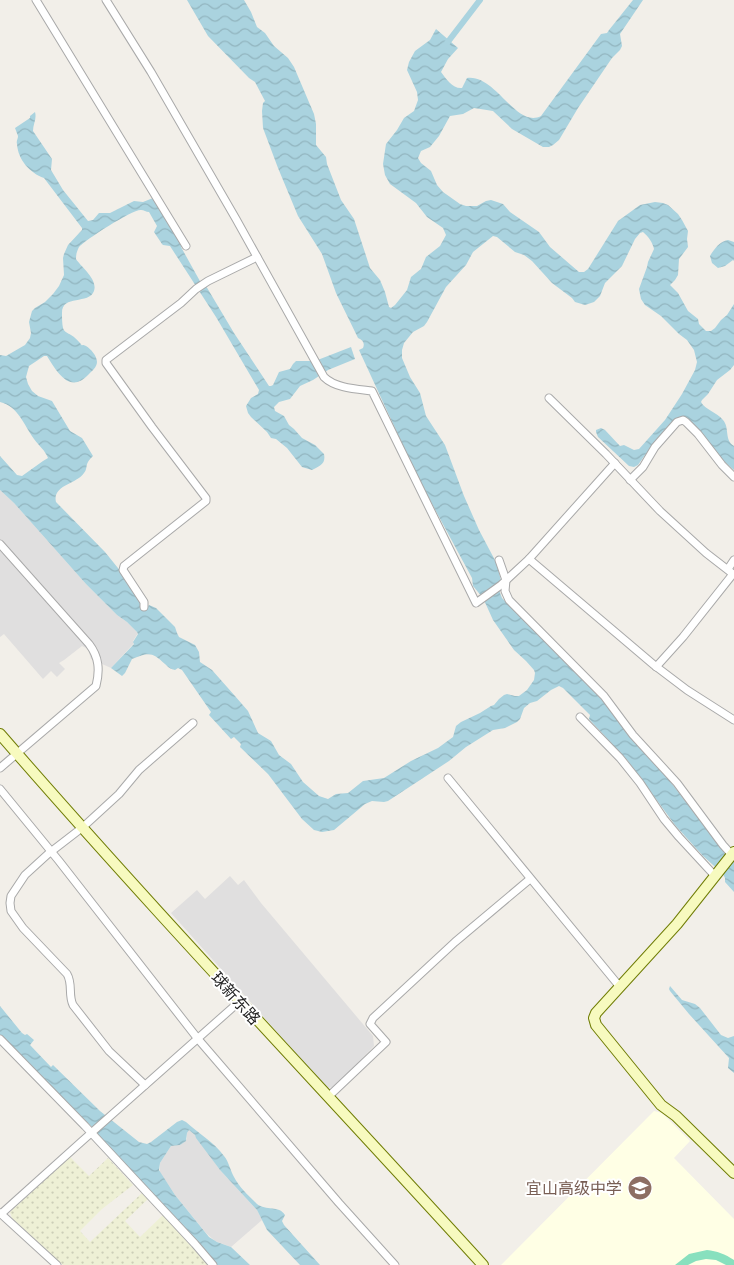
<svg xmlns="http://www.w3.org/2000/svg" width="734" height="1265" font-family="'Source Sans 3','Noto Sans SC',sans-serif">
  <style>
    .residential { fill: #e0dfdf }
    .education { fill: #ffffe5 }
    .farmland { fill: url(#farmland-dots) }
    .pitch { fill: #88e0be }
    .water { fill: url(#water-waves) }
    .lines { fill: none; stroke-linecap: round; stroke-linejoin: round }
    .canal { stroke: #aad3df; stroke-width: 6 }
    .street-casing { stroke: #a9a9a9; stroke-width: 9 }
    .secondary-casing { stroke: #707d05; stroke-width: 12 }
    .street { stroke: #fff; stroke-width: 7 }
    .secondary { stroke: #f7fabf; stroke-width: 10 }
    .labels { text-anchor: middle; stroke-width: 4; stroke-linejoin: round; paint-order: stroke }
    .street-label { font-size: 16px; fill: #222; stroke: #fff }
    .education-label { font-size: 16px; fill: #785e54; stroke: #fff; text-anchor: end }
  </style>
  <defs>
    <pattern id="farmland-dots" width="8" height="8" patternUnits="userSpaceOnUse" patternTransform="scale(1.25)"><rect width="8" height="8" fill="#eef0d5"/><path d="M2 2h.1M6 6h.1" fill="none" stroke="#ccceb7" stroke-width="1.8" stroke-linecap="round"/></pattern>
    <pattern id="water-waves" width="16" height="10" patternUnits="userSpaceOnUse" patternTransform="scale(1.25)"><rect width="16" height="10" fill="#aad3df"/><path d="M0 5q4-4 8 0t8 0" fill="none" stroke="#92b5bf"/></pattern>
  </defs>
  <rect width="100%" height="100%" fill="#f2efe9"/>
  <g class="residential">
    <path d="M0 490 14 503 86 584 117 615 127 622 138 633 133 641 134 643 111 668 91 659 88 649 82 646 64 660 59 663 65 669 57 677 51 671 43 679 4 634 0 637Z"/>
    <path d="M230 876 238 885 244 880 261 903 373 1036 374 1046 335 1087 327 1088 171 913 197 890 205 899Z"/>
    <path d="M189 1130 195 1135 220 1170 257 1210 262 1220 231 1247 215 1241 206 1233 175 1195 160 1172V1163L171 1146 180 1145 187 1139V1133Z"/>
  </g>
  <path class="education" d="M654 1111 662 1113 690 1141 674 1158 734 1219V1265H501Z"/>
  <path class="farmland" d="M70 1157 89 1176 108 1158 133 1185 102 1209 80 1231 90 1242 142 1193 148 1199 125 1221 140 1237 163 1215 208 1265H63L12 1218 10 1212Z"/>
  <path class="pitch" d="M707 1250C717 1251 725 1254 734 1260V1265H726L716 1260 706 1259 696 1261 688 1265H675L689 1254Z"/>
  <g class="water">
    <path d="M187 0H244L251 12 257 27 265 33 274 46 288 58 294 67 314 114 316 124V145L326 157 327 164 341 200 354 219 370 268 380 280 385 292 389 307 391 308 395 305 407 290 411 277 421 269 426 257 440 246 446 235 443 228 427 217 416 203 390 184 385 175 383 164 386 144 397 130 404 118 414 111 418 100 417 92 407 70 409 62 415 51 430 40 436 29 458 48 448 59 441 72C446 79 453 89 462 88L467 78C496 74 516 129 541 116L601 34 607 33 609 30 633 0H643L620 34 622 46 620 50 612 58 578 108 559 140 553 145 549 147H543L512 129 493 111 474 108 463 114 450 116 439 136 430 147 421 151 418 158 421 163 431 171 437 185 443 192 460 204 466 206H477L486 201 491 200 503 204 510 212 539 232 550 247 579 272H584L588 269 618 221 640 205 655 202 663 203 668 205 678 214 682 220 688 231 687 239 688 247 679 259 678 275 675 280 670 285 678 293 688 311 698 319 699 324 706 331H711L715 328 721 320 727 315 734 304V365L730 370 717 380 708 394 702 400 701 402C705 410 717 412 723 420 730 428 724 440 734 446V470C727 464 719 457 714 449 706 439 698 426 687 419L676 422 645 455 638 465 634 467 629 466 598 437 596 432V430L601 428 605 430 620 446 624 445 634 450 639 449 665 420 682 394 695 370 697 362 694 350 687 340 679 334 661 316 645 305 641 299 639 289 647 267 648 262 654 249C653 243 648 236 643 232L640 233 635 239 622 266 605 283 600 296 594 302 585 305 575 302 572 298 552 283 532 261 524 255 515 252 497 237 493 236 473 252 466 265 446 287 427 322 424 326 413 332 404 343 402 350V358L410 377 420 393 426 416 445 445 464 496 479 530 497 564 501 581 499 590 502 598C539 635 577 672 612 711 652 757 689 805 726 855L734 856V892L725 882V878L723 874 703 856 675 825 628 761 589 719 590 715 563 688 559 686 551 690 537 701 530 703 524 708 520 719 517 722 505 728 493 730 466 747 449 761 388 801 384 802 372 801 365 804 334 830 322 832 314 830 302 819 268 774 240 747 241 744 234 737 231 739 209 715 211 712 182 670 178 668 175 670C170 669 168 667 165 664 152 652 149 652 132 659L125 673 122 676 111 668 134 644 133 642 138 634 137 632 127 622 117 615 86 584 14 503 0 490V456L17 475 22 476 43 461 48 458C45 450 39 446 34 439 24 425 18 406 0 402V355L6 356 25 345 30 338 31 333 29 322 32 311 35 308 45 302 53 294 59 286 64 275 63 258 64 254 68 245 82 230V228L44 178C30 173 18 160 17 144 16 141 18 139 18 136 17 133 16 131 15 128L30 118V116L35 112C37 119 33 124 33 131L52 159 51 170 63 190 88 221 93 220 99 213H110L134 201 143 202 153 198 182 245 181 247 201 283 206 286 234 333 269 386H271L273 385 279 372 290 369 293 364 296 361H315L351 347 355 359 328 370 313 380 300 386 290 399 279 402 274 407 275 411 284 416 289 425 294 429 302 438 315 445 324 454C326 464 320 466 312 470L302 467 287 448 276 439 271 438 267 432 251 417 248 413 246 406 251 398 258 394 259 390 216 317 170 246 163 245 162 244 154 232 157 226 149 212C146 212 144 210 141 210 133 209 85 240 79 247 77 251 76 254 76 259 81 267 98 279 94 291 89 305 62 294 62 313 62 317 62 324 63 328 64 332 68 333 71 335 75 337 77 340 80 343 84 348 80 343 86 346 91 349 97 356 97 362 97 367 92 371 89 374 70 395 57 372 47 356H44L29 366 26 377 28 384 32 391 38 396 52 401 70 431 82 438 93 456C91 458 89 460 88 462 86 465 87 470 84 473 77 484 52 485 56 502L105 552 122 573 127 582 138 596 142 608H147L149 605 156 608 175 627 177 633 179 637 195 645 199 652 200 662 212 670 235 696 248 711 258 733 271 741 279 755 291 764 303 782 319 796 328 799 336 794 348 793 363 781 384 778 411 761 438 748 453 737 456 726 461 722 480 713 491 706 494 705 499 699 504 695 507 694 515 696H519L527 690 534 680 535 673 534 670 526 661 514 650 493 620 483 598 473 586 472 578 418 478 359 350 363 348C365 343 363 340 358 338L336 293 322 254 298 216 278 168 263 128 262 111 263 103 265 101 255 82 249 78 208 36Z"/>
    <path d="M728 240 734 242V261L733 260 725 266 718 268 712 263 710 256C714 249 720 241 728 240Z"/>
    <path d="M670 986 682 1000 695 1004 700 1008 721 1035 728 1038 734 1036V1073L728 1068 729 1058 689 1014 670 991 669 989Z"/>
    <path d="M0 1006 22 1033 25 1035 27 1034 34 1040 30 1045 51 1067 53 1065 100 1111 139 1142 147 1144 151 1142 177 1122 182 1120 186 1122C198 1133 214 1142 224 1156 229 1162 230 1170 234 1177 239 1187 249 1196 257 1204 266 1211 279 1205 285 1215L282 1221 284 1225 320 1265H300L267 1230 257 1210 220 1170 196 1138 195 1135 189 1130 187 1133 186 1141 180 1145 171 1146 160 1163 159 1170 175 1195 209 1237 217 1242 231 1247 250 1265H216L102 1140 97 1132 0 1035Z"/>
  </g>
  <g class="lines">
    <path class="canal" d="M444 47 480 0"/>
    <defs>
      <g id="street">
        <path d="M36 0 186 246"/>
        <path d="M106 0 151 72 236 219 324 377C335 388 356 389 372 391L476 603 501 585 529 559 615 463"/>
        <path d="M549 398 606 454 660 511 706 553 733 574 683 637 656 667"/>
        <path d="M630 480 643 467 655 447 677 422 683 420 686 422 698 434 722 465 734 477"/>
        <path d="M0 544 89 644C99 657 100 670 96 686L0 768"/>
        <path d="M529 559 654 665 687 690 734 720"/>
        <path d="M499 560 506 580 505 591 509 600 604 696 633 735 677 783 723 845 732 855"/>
        <path d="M728 569 734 560"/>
        <path d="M144 607V602L123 570 124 566 206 501V498L152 427 106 363V360L181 303 196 289 208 281 257 257"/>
        <path d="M580 717 620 758 640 783 664 819 679 837 715 876"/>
        <path d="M448 778 620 987"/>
        <path d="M0 789 59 861 198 1039 339 1203 395 1265"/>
        <path d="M0 1039 85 1126 195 1244 213 1265"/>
        <path d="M145 1085 109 1051 73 1005C68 995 73 984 67 974L23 928 11 911 10 903 11 896 25 875 48 854 83 827 119 794 139 770 193 723"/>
        <path d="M328 1097 386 1042 370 1024 373 1018 455 942 530 879"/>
        <path d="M0 1213 57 1265"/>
        <path d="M1 1214 81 1142 240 1001"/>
      </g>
      <g id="secondary">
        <path d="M0 734C157 915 322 1088 483 1265"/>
        <path d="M734 852 677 924 596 1013 594 1018 596 1025 661 1105 676 1116 734 1173"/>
      </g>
    </defs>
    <use href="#street" class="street-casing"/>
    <use href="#secondary" class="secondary-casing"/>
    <use href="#street" class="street"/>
    <use href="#secondary" class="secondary"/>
  </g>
  <defs>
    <symbol id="school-disc" viewBox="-11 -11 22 22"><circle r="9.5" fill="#8d6e63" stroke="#fff"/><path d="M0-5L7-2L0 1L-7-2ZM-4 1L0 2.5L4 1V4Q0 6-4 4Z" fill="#fff"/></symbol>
  </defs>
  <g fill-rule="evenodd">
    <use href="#school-disc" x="626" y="1174" width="28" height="28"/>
  </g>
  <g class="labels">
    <g class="street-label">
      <text transform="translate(236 998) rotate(48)" y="6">球新东路</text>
    </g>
    <g class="education-label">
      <text x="622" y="1194">宜山高级中学</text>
    </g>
  </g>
</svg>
